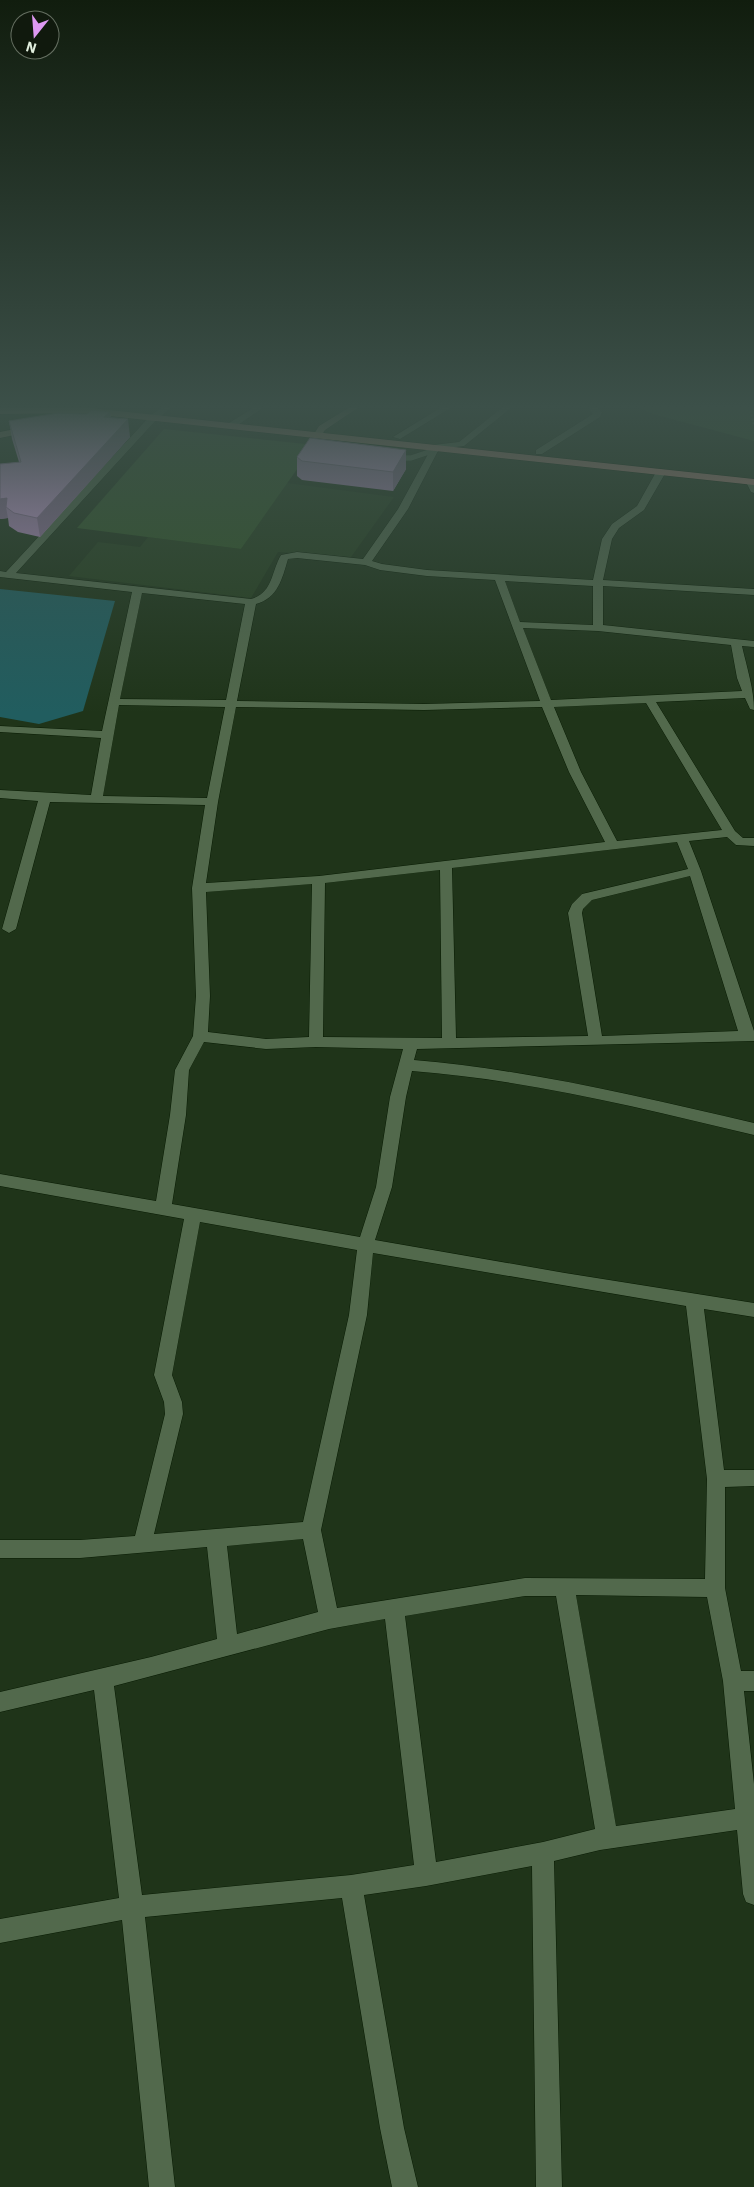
<svg xmlns="http://www.w3.org/2000/svg" width="754" height="2187" font-family="'IBM Plex Sans',sans-serif">
  <style>
    .built { fill: #263f1e }
    .green { fill: #325627 }
    .water { fill: #215d5f }
    .lines { fill: none; stroke-linecap: round; stroke-linejoin: round }
    .lane-casing { stroke: #081b03; stroke-width: 6 }
    .street-casing { stroke: #081b03; stroke-width: 1 }
    .secondary-casing { stroke: #081b03; stroke-width: 1 }
    .primary-casing { stroke: #081b03; stroke-width: 1 }
    .path { stroke: #6d7e67; stroke-width: 2; stroke-dasharray: 2 2; stroke-linecap: butt }
    .lane { stroke: #52694c; stroke-width: 5.5 }
    .street { fill: #52694c; fill-rule: evenodd }
    .secondary { fill: #847663; fill-rule: evenodd }
    .primary { fill: #b5847a; fill-rule: evenodd }
    .wall { fill: #b88ec4 }
    .shaded-wall { fill: #9674a0 }
    .building { fill: #d6a5e4; stroke: #9674a0 }
  </style>
  <rect width="100%" height="100%" fill="#1f3419"/>
  <path class="built" d="M287 483 394 497 351 557 278 552 251 598 69 576 98 542 140 547 148 537 241 549Z"/>
  <g class="green">
    <path d="M638 407H754V441L653 414Z"/>
    <path d="M164 429 314 445 241 549 77 528Z"/>
  </g>
  <path class="water" d="M0 589 115 601 83 711 39 724 0 717Z"/>
  <g class="lines">
    <defs>
      <path id="lane" d="M395 458H411L435 450"/>
      <g id="street">
        <path d="M163 407H172L157 419 16 573 251 599C273 593 271 572 281 555L297 552 363 559 398 509 433 445 459 442 503 407H512L464 446 439 449 408 509 372 561 382 564 427 570 593 580 602 539 612 524 637 506 656 472 661 469 666 472 644 510 619 528 612 539 603 580 754 589V595L603 586V625L754 641V647L742 646C747 668 754 689 754 710L750 709 745 698 656 702 735 831 743 838H754V846L736 845 727 837 689 841 701 871 754 1031V1041L417 1049 414 1060C530 1070 641 1097 754 1123V1135C641 1108 529 1080 412 1071L406 1097 392 1187 375 1240 565 1273 754 1303V1317L704 1309 724 1470H754V1486L725 1487V1588L741 1671H754V1691H744L754 1784V1905L746 1902 743 1894 737 1830 600 1850 554 1861 562 2187H536L532 1866 426 1886 364 1895 404 2128 418 2187H392L380 2128 342 1898 145 1917 175 2187H149L122 1920 0 1943V1919L119 1898 94 1690 0 1712V1692L151 1657 217 1639 207 1547 80 1558H0V1540H80L135 1536 165 1414 164 1402 154 1375 184 1219 0 1186V1174L156 1201 170 1115 175 1070 193 1036 196 996 192 888 205 805 50 802 16 929 9 933 2 929 38 801 0 798V790L91 795 101 738 0 732V726L102 731 132 592 0 577V571L6 572 151 415ZM297 558 365 565 380 570 427 576 495 580 540 701 424 704 237 701 256 604C278 598 282 579 288 559ZM505 581 593 586V625L520 622ZM142 593 245 604 226 700 120 699ZM523 628 598 631 731 645 737 678 742 691 551 700ZM646 703 722 830 617 841 581 772 554 707ZM119 705 225 707 207 798 103 796ZM236 707 424 710 542 707 569 772 605 842 319 876 206 883 218 802ZM677 842 688 869 582 894 572 904 568 913 588 1036 456 1038 452 868ZM440 870 442 1038 323 1037 325 883ZM690 876 738 1031 602 1036 582 913 583 909 592 900ZM312 884 309 1037 266 1039 208 1032 210 996 206 892ZM204 1042 266 1049 316 1047 403 1049 390 1097 376 1187 360 1237 172 1204 186 1115 189 1070ZM200 1222 357 1250 349 1315 303 1522 154 1534 183 1414 182 1402 172 1375ZM373 1253 686 1306 707 1479 705 1579 525 1578 337 1608 321 1530 367 1315ZM303 1539 318 1612 237 1634 227 1546ZM576 1595 707 1597 723 1681 735 1809 616 1826ZM525 1596H556L595 1829 543 1842 436 1862 405 1616ZM385 1619 414 1865 351 1875 142 1895 114 1686 329 1629Z"/>
        <path d="M255 407H264L235 427H229V423Z"/>
        <path d="M442 407H452L400 439 393 437Z"/>
        <path d="M588 407H597L602 412 600 417 542 454H536V450L593 414Z"/>
        <path d="M751 479 754 480V493L751 492 746 482Z"/>
      </g>
      <g id="secondary">
        <path d="M350 407H359L325 430 321 436H315L314 434 319 426Z"/>
        <path d="M31 426 34 427V431L0 438V432Z"/>
      </g>
      <path id="primary" d="M81 407 754 479V485L81 413 0 414V408Z"/>
    </defs>
    <use href="#lane" class="lane-casing"/>
    <use href="#street" class="street-casing"/>
    <use href="#secondary" class="secondary-casing"/>
    <use href="#primary" class="primary-casing"/>
    <path class="path" d="M753 407 751 412 754 426"/>
    <use href="#lane" class="lane"/>
    <use href="#street" class="street"/>
    <use href="#secondary" class="secondary"/>
    <use href="#primary" class="primary"/>
  </g>
  <g class="wall">
    <path d="M136 407H154L152 408Z"/>
    <path d="M110 412 111 417 130 437 40 537 18 532 9 526 8 518 0 519 19 462 12 439 9 421Z"/>
    <path d="M297 457 406 469 393 491 302 480 297 476Z"/>
  </g>
  <g class="shaded-wall">
    <path d="M110 412 112 430 104 417Z"/>
    <path d="M128 419 130 437 40 537 37 518Z"/>
    <path d="M406 450V469L393 491V472Z"/>
    <path d="M7 498 6 507 8 518 0 519V499Z"/>
  </g>
  <g class="building">
    <path d="M92 410 110 412 104 417 128 419 37 518 14 513 6 507 7 498 0 499V464L21 462 9 421 58 413 87 414Z"/>
    <path d="M310 438 406 450 393 472 302 461 297 457Z"/>
  </g>
  <linearGradient id="sky" x2="0" y2="1"><stop stop-color="#111d0e"/><stop offset="0.57" stop-color="#3c5049"/><stop offset="1" stop-color="#3c5049" stop-opacity="0"/></linearGradient>
  <rect width="754" height="713" fill="url(#sky)"/>
  <g transform="translate(35 35) rotate(197)"><circle r="24" fill="#10190d" stroke="#646e60"/>
  <path d="M0-4L9 19L0 12L-9 19Z" fill="#de98f2"/>
  <text y="-8" font-size="14" font-weight="bold" text-anchor="middle" fill="#e1eedd">N</text>
  </g>
</svg>
